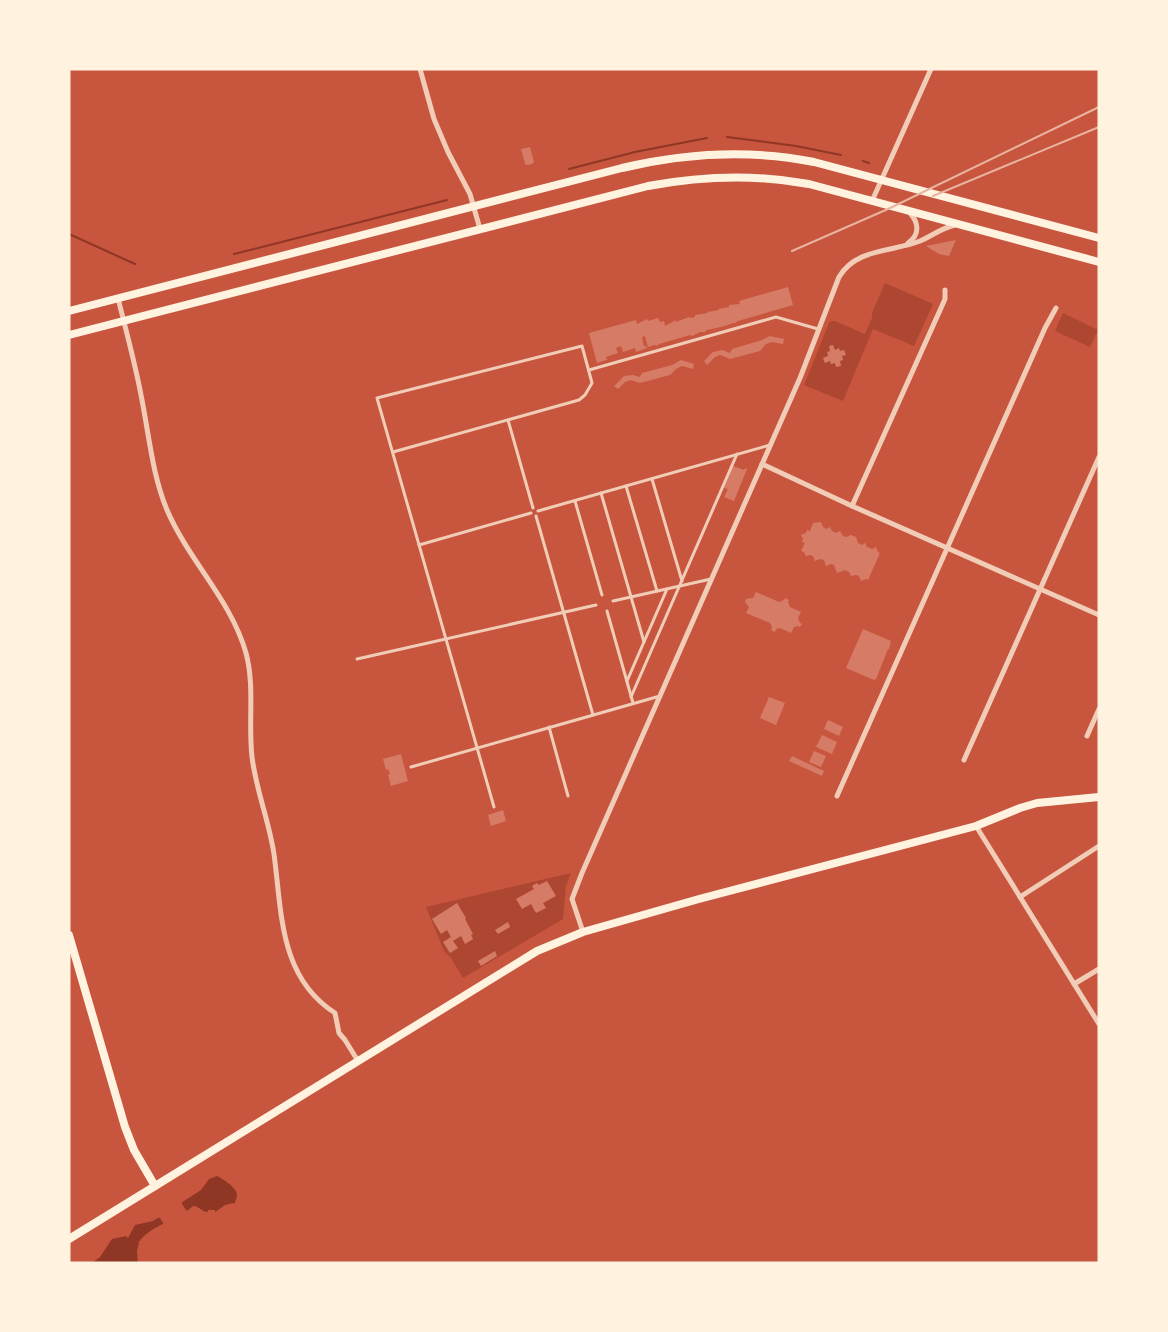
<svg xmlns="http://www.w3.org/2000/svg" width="1168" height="1332" font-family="Poppins,sans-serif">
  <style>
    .green { fill: #ae4732 }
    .water { fill: #8f3625 }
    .pier { fill: #c8553d }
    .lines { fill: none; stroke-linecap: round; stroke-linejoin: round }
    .stream { stroke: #8f3625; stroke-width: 2 }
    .building { fill: #d67c66 }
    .service { stroke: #f1ccb7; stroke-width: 3 }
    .minor { stroke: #f1ccb7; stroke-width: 5 }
    .secondary { stroke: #fff3e0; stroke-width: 8 }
    .primary { stroke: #fff3e0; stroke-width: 8 }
    .rail { stroke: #e9b49f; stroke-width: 2 }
  </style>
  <rect width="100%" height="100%" fill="#c8553d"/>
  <g class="green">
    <path d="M885 283 933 304 914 346 873 329 843 401 804 385 829 323 831 321H835L865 334 872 318V313Z"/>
    <path d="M1063 313 1098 330 1090 347 1055 331Z"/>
    <path d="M571 873 566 886 563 919 463 978 451 958 444 951 426 907Z"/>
  </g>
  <path class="water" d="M217 1176C221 1178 237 1187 237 1195 237 1197 235 1203 234 1204L233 1203 225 1205 215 1212V1210H208V1212C202 1212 198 1205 193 1206 176 1222 153 1223 138 1243H139L137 1251 138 1263H92L100 1257 112 1239 126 1236 128 1238 135 1225 153 1221 201 1190 209 1179Z"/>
  <path class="pier" d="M182 1199V1204L189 1214 165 1226 160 1218 155 1217Z"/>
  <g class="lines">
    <g class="stream">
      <path d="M727 137 796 146 841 155"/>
      <path d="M863 161 869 163"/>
      <path d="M569 169 635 152 707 138"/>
      <path d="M69 234 135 264"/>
      <path d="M234 254 447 200"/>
    </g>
  </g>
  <g class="building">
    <path d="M530 147 534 162 532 164 527 165 525 164 521 149Z"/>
    <path d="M956 240 949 256 939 254 926 246Z"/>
    <path d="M788 287 793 305 738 321 735 323H733L725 326 707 330 705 332H700L692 336 690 335 659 344 657 346 655 345 648 347 645 336 642 337 644 347 646 346 647 348 636 352 635 348 623 352 621 346 616 348 618 353 606 357 607 360 597 363 589 333 636 320 637 324 647 319 648 321 658 318 660 322 664 321 665 326 676 320V322L689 317 690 318 695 317V315L708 313 707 312 719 310 718 309 729 307V305L740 304 739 301Z"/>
    <path d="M770 336 784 339 783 344 772 342 766 344 760 351 730 359 720 355 715 357 707 365 704 361 713 352 722 350 730 353 732 349 762 340Z"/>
    <path d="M833 345 835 350 839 348 840 351 844 350 846 355 842 356 843 360 840 361 841 366 836 367 835 363 831 364 830 361 825 363 823 358 828 356 827 352 830 351 829 346Z"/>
    <path d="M681 360 694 364 693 369 682 366 676 369 670 375 640 383 631 380 625 382 618 389 614 386 624 376 633 375 640 377 642 373 672 365Z"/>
    <path d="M733 466 744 470 745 468 747 469 734 501 724 497 728 489 724 488Z"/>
    <path d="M821 522 823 527 826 529 830 527 832 531 836 533 840 531 843 536 846 537 851 535 856 537 858 543 862 545 865 543 867 547 872 549 876 547 878 552 880 553 868 580 866 579 861 581 859 576 856 575 851 576 849 572 845 570 837 573 834 565 831 564 826 566 824 560 820 559 815 561 813 556 810 555 806 556 804 552 801 551 805 543 802 542 803 539 801 535 806 533 807 530 810 531 813 523Z"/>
    <path d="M756 592 779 602 784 600 785 598 789 600 788 602 790 607 801 612 798 618 800 623 802 624 800 627 798 626 794 627 791 633 780 628 776 629 775 632 771 630 772 627 770 623 746 613 749 607 745 602 746 599 753 598Z"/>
    <path d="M863 629 891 641 889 649H888L876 679 874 680 846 668Z"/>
    <path d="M769 697 785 703 776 725 760 718Z"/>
    <path d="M828 720 843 727 839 736 824 729Z"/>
    <path d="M822 735 837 742 832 754 816 747Z"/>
    <path d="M814 751 826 756 821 767 809 762Z"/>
    <path d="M401 754 408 781 391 786 388 775 390 774 388 769 386 770 383 759Z"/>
    <path d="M792 756 824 771 822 776 789 761Z"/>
    <path d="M503 810 506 821 491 826 488 815Z"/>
    <path d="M547 881 556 896 543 903 546 908 536 913 531 904 522 909 516 899 534 889 532 886 537 883 539 885Z"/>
    <path d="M457 903 466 918 465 919 473 934 471 935 473 939 465 944 461 936 453 941 458 948 450 953 443 942 451 937 447 930 441 934 432 919Z"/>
    <path d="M508 922 510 927 498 934 495 930Z"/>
    <path d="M495 951 497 956 481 966 478 961Z"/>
  </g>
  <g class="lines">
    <g class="service">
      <path d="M589 370 776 317 818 329"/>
      <path d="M508 420 533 508"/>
      <path d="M393 452 579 400 585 395 592 383 582 346 377 398 494 807"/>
      <path d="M652 479 682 581"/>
      <path d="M626 486 657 591"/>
      <path d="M601 493 644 642"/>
      <path d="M575 501 602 595"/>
      <path d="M538 511 770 445"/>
      <path d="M536 516 593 715"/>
      <path d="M419 545 531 513"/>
      <path d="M613 601 711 579"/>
      <path d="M607 611 633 703"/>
      <path d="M357 659 596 605"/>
      <path d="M627 681 667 589"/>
      <path d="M631 697 737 454"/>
      <path d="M549 727 568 796"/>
      <path d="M411 767 660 696"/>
    </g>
    <g class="minor">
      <path d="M420 69 434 119 448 152 470 194 480 229"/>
      <path d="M872 201 931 69"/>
      <path d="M908 243C920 235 919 223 910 213"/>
      <path d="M118 298C126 331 135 363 141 395 149 434 152 474 167 510 189 561 231 600 246 653 255 687 248 722 252 757 256 790 269 821 274 854 282 913 279 977 335 1013L339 1033 345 1040 358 1061"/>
      <path d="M762 464 852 506 1099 615"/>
      <path d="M852 506 941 308 945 299V290"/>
      <path d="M1087 736 1099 709"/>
      <path d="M964 760 1099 457"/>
      <path d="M837 796 1045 328 1056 308"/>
      <path d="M976 826 1099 1024"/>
      <path d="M1020 897 1099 846"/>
      <path d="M583 932 572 899 582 873 800 378 839 277C856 248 893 252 920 241 934 235 939 229 955 225"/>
      <path d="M1074 984 1099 969"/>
    </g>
    <g class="secondary">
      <path d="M69 935 125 1127 134 1150 155 1186"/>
      <path d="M69 1239 537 951 583 932 699 899 976 826 1020 808 1037 803 1099 797"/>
    </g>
    <g class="primary">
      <path d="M69 311 622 168C686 153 749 149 814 162L1099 238"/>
      <path d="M69 335 648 186C702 176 755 174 809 184L1099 262"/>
    </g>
    <g class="rail">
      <path d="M933 196 1099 127"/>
      <path d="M792 251 888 209 1099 107"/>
    </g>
  </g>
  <rect width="1168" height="1332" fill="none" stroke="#fff3e0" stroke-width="141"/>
</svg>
